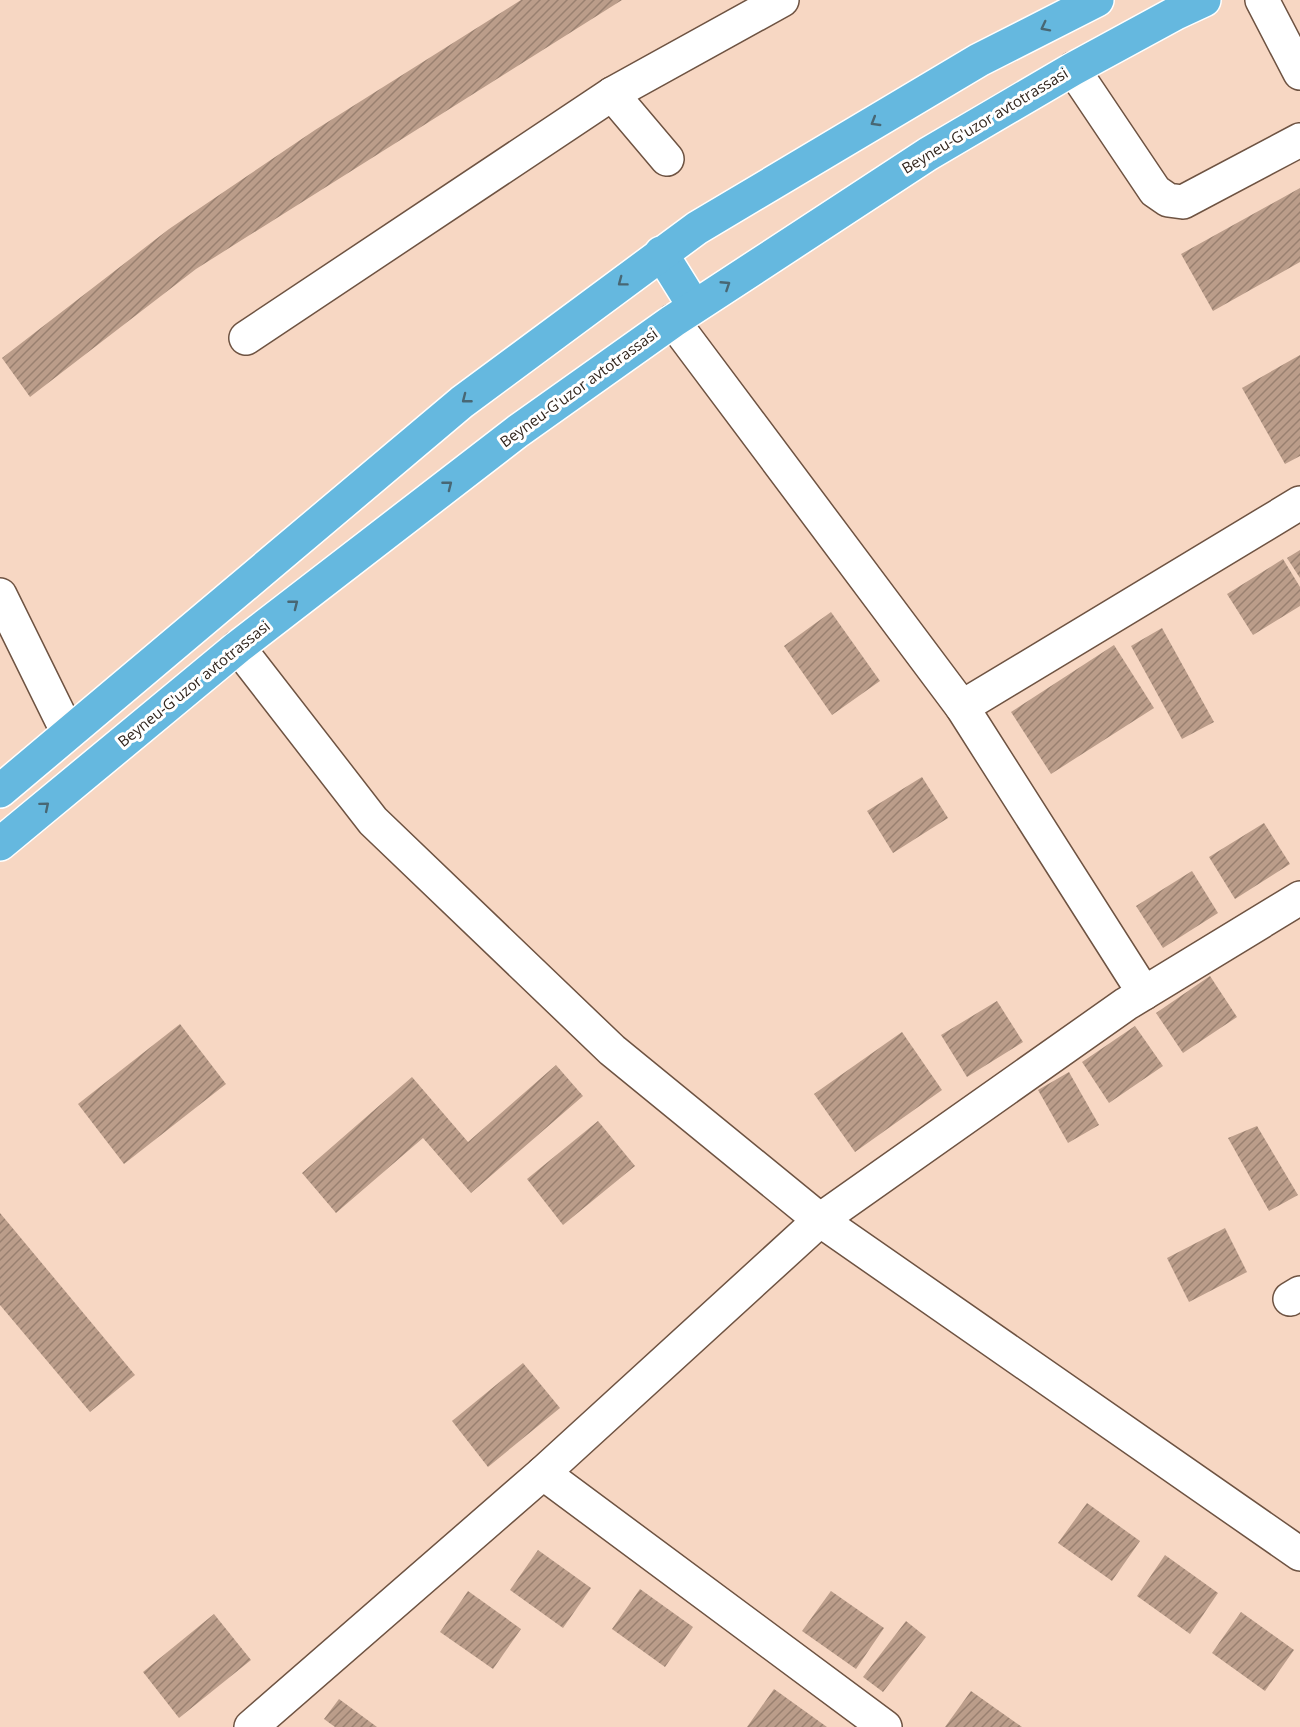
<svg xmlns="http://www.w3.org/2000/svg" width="1300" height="1727" font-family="'Open Sans',sans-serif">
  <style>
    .building { fill: url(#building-hatch) }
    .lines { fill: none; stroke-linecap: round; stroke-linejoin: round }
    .minor-casing { stroke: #6e5342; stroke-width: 36 }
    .highway-casing { stroke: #fff; stroke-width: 36 }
    .minor { stroke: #fff; stroke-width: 33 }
    .highway { stroke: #65b8df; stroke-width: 33 }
    .oneway { stroke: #486774 }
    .labels { text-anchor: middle; stroke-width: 6; stroke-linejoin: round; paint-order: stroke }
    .street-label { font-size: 15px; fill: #31251d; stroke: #fff }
  </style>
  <defs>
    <pattern id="building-hatch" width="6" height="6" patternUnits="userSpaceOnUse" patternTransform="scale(1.5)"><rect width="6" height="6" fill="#bb9d8a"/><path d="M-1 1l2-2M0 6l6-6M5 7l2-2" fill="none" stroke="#998070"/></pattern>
  </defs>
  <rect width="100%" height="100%" fill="#f7d7c3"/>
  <g class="building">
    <path d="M521 0H622L196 269 30 397 2 358 169 229 315 130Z"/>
    <path d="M1300 188V262L1213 311 1181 254Z"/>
    <path d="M1300 355V456L1285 464 1242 388Z"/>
    <path d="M1300 550V578L1287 558Z"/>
    <path d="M1283 559 1300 587V606L1253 635 1227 594Z"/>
    <path d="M831 612 880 681 832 715 784 646Z"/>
    <path d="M1162 628 1214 722 1182 739 1131 646Z"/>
    <path d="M1114 645 1154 708 1051 774 1011 712Z"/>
    <path d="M922 777 948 818 893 853 867 811Z"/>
    <path d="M1264 823 1290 864 1235 899 1209 857Z"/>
    <path d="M1192 871 1218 913 1163 948 1136 906Z"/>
    <path d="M1210 976 1237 1017 1183 1053 1156 1013Z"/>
    <path d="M997 1001 1023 1042 967 1077 941 1035Z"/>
    <path d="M180 1024 226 1084 124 1164 78 1104Z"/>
    <path d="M1135 1026 1163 1066 1109 1103 1082 1062Z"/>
    <path d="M902 1032 942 1090 855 1152 814 1094Z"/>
    <path d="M556 1065 583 1096 471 1193 423 1138 336 1213 302 1173 412 1077 468 1142Z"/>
    <path d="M1069 1072 1099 1125 1068 1143 1038 1090Z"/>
    <path d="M598 1121 635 1166 563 1225 527 1179Z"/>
    <path d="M1257 1126 1298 1195 1269 1211 1228 1138Z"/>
    <path d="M0 1213 135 1375 90 1412 0 1305Z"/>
    <path d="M1225 1228 1247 1272 1189 1302 1167 1258Z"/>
    <path d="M523 1363 560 1408 488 1467 452 1421Z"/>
    <path d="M1087 1503 1140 1541 1112 1581 1058 1543Z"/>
    <path d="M538 1550 591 1588 563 1628 510 1590Z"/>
    <path d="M1165 1555 1218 1593 1190 1634 1137 1596Z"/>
    <path d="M640 1589 693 1627 665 1667 612 1629Z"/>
    <path d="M468 1591 521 1629 493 1669 440 1632Z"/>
    <path d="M831 1591 884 1628 856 1669 802 1631Z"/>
    <path d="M1241 1612 1294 1650 1265 1691 1212 1653Z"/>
    <path d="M214 1614 251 1660 179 1718 143 1672Z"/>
    <path d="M906 1621 926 1637 883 1692 863 1677Z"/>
    <path d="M774 1689 827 1727H747Z"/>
    <path d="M971 1691 1022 1727H945Z"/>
    <path d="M339 1699 377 1727H335L324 1719Z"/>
  </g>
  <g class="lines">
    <defs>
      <g id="minor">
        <path d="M1262 0 1300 73"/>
        <path d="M1073 69 1155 191 1168 200 1183 202 1300 140"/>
        <path d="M667 159 612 94 782 0"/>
        <path d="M673 321 962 707 1144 993"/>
        <path d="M246 338 612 94"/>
        <path d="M0 595 68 733"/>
        <path d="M238 647 373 821 612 1050 820 1220 1300 1554"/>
        <path d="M962 707 1300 503"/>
        <path d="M1290 1299 1300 1293"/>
        <path d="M543 1473 885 1727"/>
        <path d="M251 1727 543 1473 820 1220 1126 1004 1300 898"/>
      </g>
      <g id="highway">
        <path d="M661 253 694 306"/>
        <path d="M0 791 462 402 697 228 979 60 1097 0"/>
        <path d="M0 844 238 647 518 431 673 321 928 154 1073 69 1176 13 1204 0"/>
      </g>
    </defs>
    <use href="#minor" class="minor-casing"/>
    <use href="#highway" class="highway-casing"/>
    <use href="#minor" class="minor"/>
    <use href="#highway" class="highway"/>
  </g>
  <defs><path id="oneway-chevron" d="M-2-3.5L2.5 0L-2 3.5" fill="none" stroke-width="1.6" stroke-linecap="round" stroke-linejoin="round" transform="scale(1.5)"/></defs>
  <g class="oneway">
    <use href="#oneway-chevron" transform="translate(1045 27) rotate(153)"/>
    <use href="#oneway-chevron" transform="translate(875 122) rotate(149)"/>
    <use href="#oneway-chevron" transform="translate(622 282) rotate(143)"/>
    <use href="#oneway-chevron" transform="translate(726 285) rotate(-33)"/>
    <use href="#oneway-chevron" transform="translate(466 399) rotate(142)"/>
    <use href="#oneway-chevron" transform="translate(448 485) rotate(-38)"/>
    <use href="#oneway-chevron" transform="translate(294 604) rotate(-38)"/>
    <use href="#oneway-chevron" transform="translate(45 806) rotate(-40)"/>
  </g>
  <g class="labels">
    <g class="street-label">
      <text transform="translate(985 121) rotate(-31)" y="5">Beyneu-G'uzor avtotrassasi</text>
      <text transform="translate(579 388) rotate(-36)" y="5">Beyneu-G'uzor avtotrassasi</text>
      <text transform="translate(194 684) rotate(-39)" y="5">Beyneu-G'uzor avtotrassasi</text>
    </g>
  </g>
</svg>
